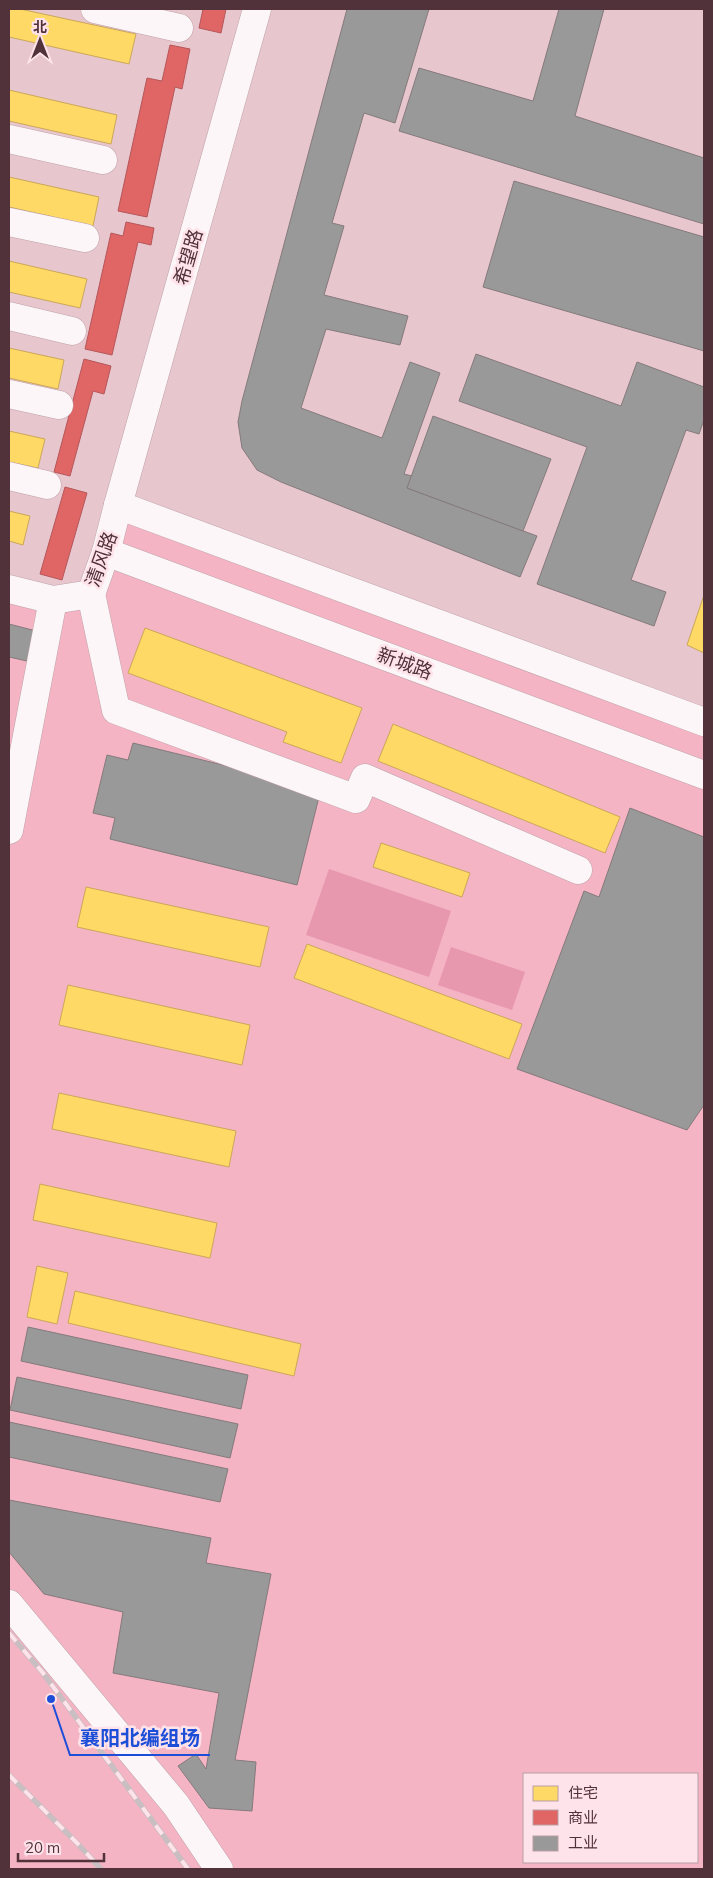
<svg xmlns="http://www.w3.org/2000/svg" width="713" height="1878" font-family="Mulish,'Noto Sans SC',sans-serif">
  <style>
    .built { fill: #f4b4c4; fill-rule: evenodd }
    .green { fill: #e797ae }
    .homes { fill: #ffd966; stroke: #cba759 }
    .shops { fill: #e06666; stroke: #b55659 }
    .industry { fill: #999; stroke: #847a7c }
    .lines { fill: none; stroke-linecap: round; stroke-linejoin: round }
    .minor-casing { stroke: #bfa2a9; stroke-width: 29 }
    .major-casing { stroke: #bfa2a9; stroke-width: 29 }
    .minor { stroke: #fcf6f8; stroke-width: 28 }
    .major { stroke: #fcf6f8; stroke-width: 28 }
    .rail-casing { stroke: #c9bec1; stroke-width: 5.5 }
    .rail { stroke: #fee4ea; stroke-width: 4; stroke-dasharray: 11; stroke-linecap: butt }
    .labels { text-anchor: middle; stroke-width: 5; stroke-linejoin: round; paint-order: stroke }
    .street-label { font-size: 19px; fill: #52323a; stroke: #fee4ea }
    .leader { fill: none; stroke: #1d4ed8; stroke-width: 2 }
    .callout-dot { fill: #1d4ed8; stroke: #fee4ea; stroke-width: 2 }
    .callout-label { font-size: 20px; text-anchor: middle; font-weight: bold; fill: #1d4ed8; stroke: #fee4ea; stroke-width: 5; stroke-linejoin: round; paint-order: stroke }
  </style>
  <rect width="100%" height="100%" fill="#e8c6ce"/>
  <path class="built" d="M118 505 704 722V1869H9V589L91 594ZM524 1774H697V1862H524Z"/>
  <g class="green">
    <path d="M329 869 451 911 429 977 306 935Z"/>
    <path d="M451 947 525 972 512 1010 438 985Z"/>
  </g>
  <g class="homes">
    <path d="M9 9H20L136 34 129 64 9 37Z"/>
    <path d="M9 90 117 115 111 144 9 121Z"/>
    <path d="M9 177 99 197 93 226 9 207Z"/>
    <path d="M9 261 87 279 80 308 9 292Z"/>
    <path d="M9 348 64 360 58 389 9 378Z"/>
    <path d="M9 431 45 439 38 468 9 462Z"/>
    <path d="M9 511 30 516 23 545 9 541Z"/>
    <path d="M704 595V653L687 645Z"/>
    <path d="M145 628 362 708 341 763 283 742 287 732 128 673Z"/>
    <path d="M393 724 620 817 605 853 378 761Z"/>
    <path d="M381 843 470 873 462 897 373 867Z"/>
    <path d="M86 887 269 927 260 967 77 927Z"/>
    <path d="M307 944 522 1024 509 1059 294 978Z"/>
    <path d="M68 985 250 1025 242 1065 59 1025Z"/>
    <path d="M59 1093 236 1131 229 1167 52 1129Z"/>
    <path d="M40 1184 217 1223 210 1258 33 1220Z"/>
    <path d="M37 1266 68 1273 57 1324 27 1317Z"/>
    <path d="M75 1291 301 1344 294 1376 68 1323Z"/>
  </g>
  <g class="shops">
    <path d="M203 9H226L221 33 199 28Z"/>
    <path d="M170 45 190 49 182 89 175 87 147 217 118 211 147 78 162 81Z"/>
    <path d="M126 222 154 228 151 245 138 242 112 355 85 349 111 233 123 236Z"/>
    <path d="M84 359 111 366 104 394 93 391 70 476 54 472Z"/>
    <path d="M65 487 87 493 62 580 40 574Z"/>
  </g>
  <g class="industry">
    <path d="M347 9H429L395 123 364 113 332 223 344 226 324 295 408 316 400 345 326 329 301 408 382 438 410 362 440 373 404 474 412 476 407 488 537 536 520 577 281 482 257 470 242 448 238 422 242 401Z"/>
    <path d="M559 9H604L575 116 704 158V224L399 131 419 68 533 101Z"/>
    <path d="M514 181 704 237V351L483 287Z"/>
    <path d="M476 354 621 406 637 362 704 387V420L699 434 686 430 631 580 666 592 654 626 537 584 587 447 459 401Z"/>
    <path d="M433 416 551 459 523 531 407 488Z"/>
    <path d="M9 624 44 633 36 663 9 657Z"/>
    <path d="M133 743 321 789 297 885 110 839 115 818 93 813 107 755 128 760Z"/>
    <path d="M630 808 704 837V1105L687 1130 517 1069 584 891 599 897Z"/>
    <path d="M28 1327 248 1375 241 1409 21 1361Z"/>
    <path d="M17 1377 238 1424 230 1458 10 1410Z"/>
    <path d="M9 1422 228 1469 220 1502 9 1457Z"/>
    <path d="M9 1500 211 1538 206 1563 271 1574 235 1760 256 1762 252 1811 209 1808 178 1766 196 1754 206 1769 219 1693 113 1673 123 1612 44 1594 9 1552Z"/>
  </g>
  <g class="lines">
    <defs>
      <g id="minor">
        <path d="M95 9 179 28"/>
        <path d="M9 139 103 160"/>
        <path d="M9 222 85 238"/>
        <path d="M9 316 72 331"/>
        <path d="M9 394 59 405"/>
        <path d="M9 476 47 485"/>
        <path d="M118 505 257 9"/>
        <path d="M91 594 116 710 356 799 365 778 578 870"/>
        <path d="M9 830 53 600"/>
        <path d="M9 1604 176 1805 219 1869"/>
      </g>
      <g id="major">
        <path d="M106 552 704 775"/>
        <path d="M9 589 53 600 91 594 106 552 118 505 704 722"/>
      </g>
    </defs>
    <use href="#minor" class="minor-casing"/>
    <use href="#major" class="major-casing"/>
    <use href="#minor" class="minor"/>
    <use href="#major" class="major"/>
    <defs>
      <g id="rail">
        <path d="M9 1633 43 1673 188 1869"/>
        <path d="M9 1775 78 1844 101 1869"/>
      </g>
    </defs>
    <use href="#rail" class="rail-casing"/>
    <use href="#rail" class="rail"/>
  </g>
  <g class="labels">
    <g class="street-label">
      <text transform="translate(188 257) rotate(-74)" y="7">希望路</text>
      <text transform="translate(101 559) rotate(-70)" y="7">清风路</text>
      <text transform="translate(405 663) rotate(20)" y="7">新城路</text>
    </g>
  </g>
  <path class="leader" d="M51 1699L70 1755H210"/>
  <circle class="callout-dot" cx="51" cy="1699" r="5"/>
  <g class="callout-label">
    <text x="140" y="1745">襄阳北编组场</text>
  </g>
  <rect width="713" height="1878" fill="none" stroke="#52323a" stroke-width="20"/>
  <rect x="523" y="1773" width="175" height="90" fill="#fee4ea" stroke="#b99da4"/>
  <rect x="533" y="1786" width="25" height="15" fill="#ffd966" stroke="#b99da4"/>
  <text x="568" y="1798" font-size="15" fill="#52323a">住宅</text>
  <rect x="533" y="1810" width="25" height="15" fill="#e06666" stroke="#b99da4"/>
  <text x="568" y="1823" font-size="15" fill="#52323a">商业</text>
  <rect x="533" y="1836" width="25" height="15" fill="#999999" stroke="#b99da4"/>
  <text x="568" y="1848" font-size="15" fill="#52323a">工业</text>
  <g transform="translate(40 40)" stroke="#fee4ea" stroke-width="4" paint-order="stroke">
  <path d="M0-4L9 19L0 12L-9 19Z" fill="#52323a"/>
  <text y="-8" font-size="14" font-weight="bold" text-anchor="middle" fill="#52323a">北</text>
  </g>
  <path d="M18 1853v8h86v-8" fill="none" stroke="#52323a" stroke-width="2.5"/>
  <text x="25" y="1853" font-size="15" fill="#52323a" stroke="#fee4ea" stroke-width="4" paint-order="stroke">20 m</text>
</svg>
